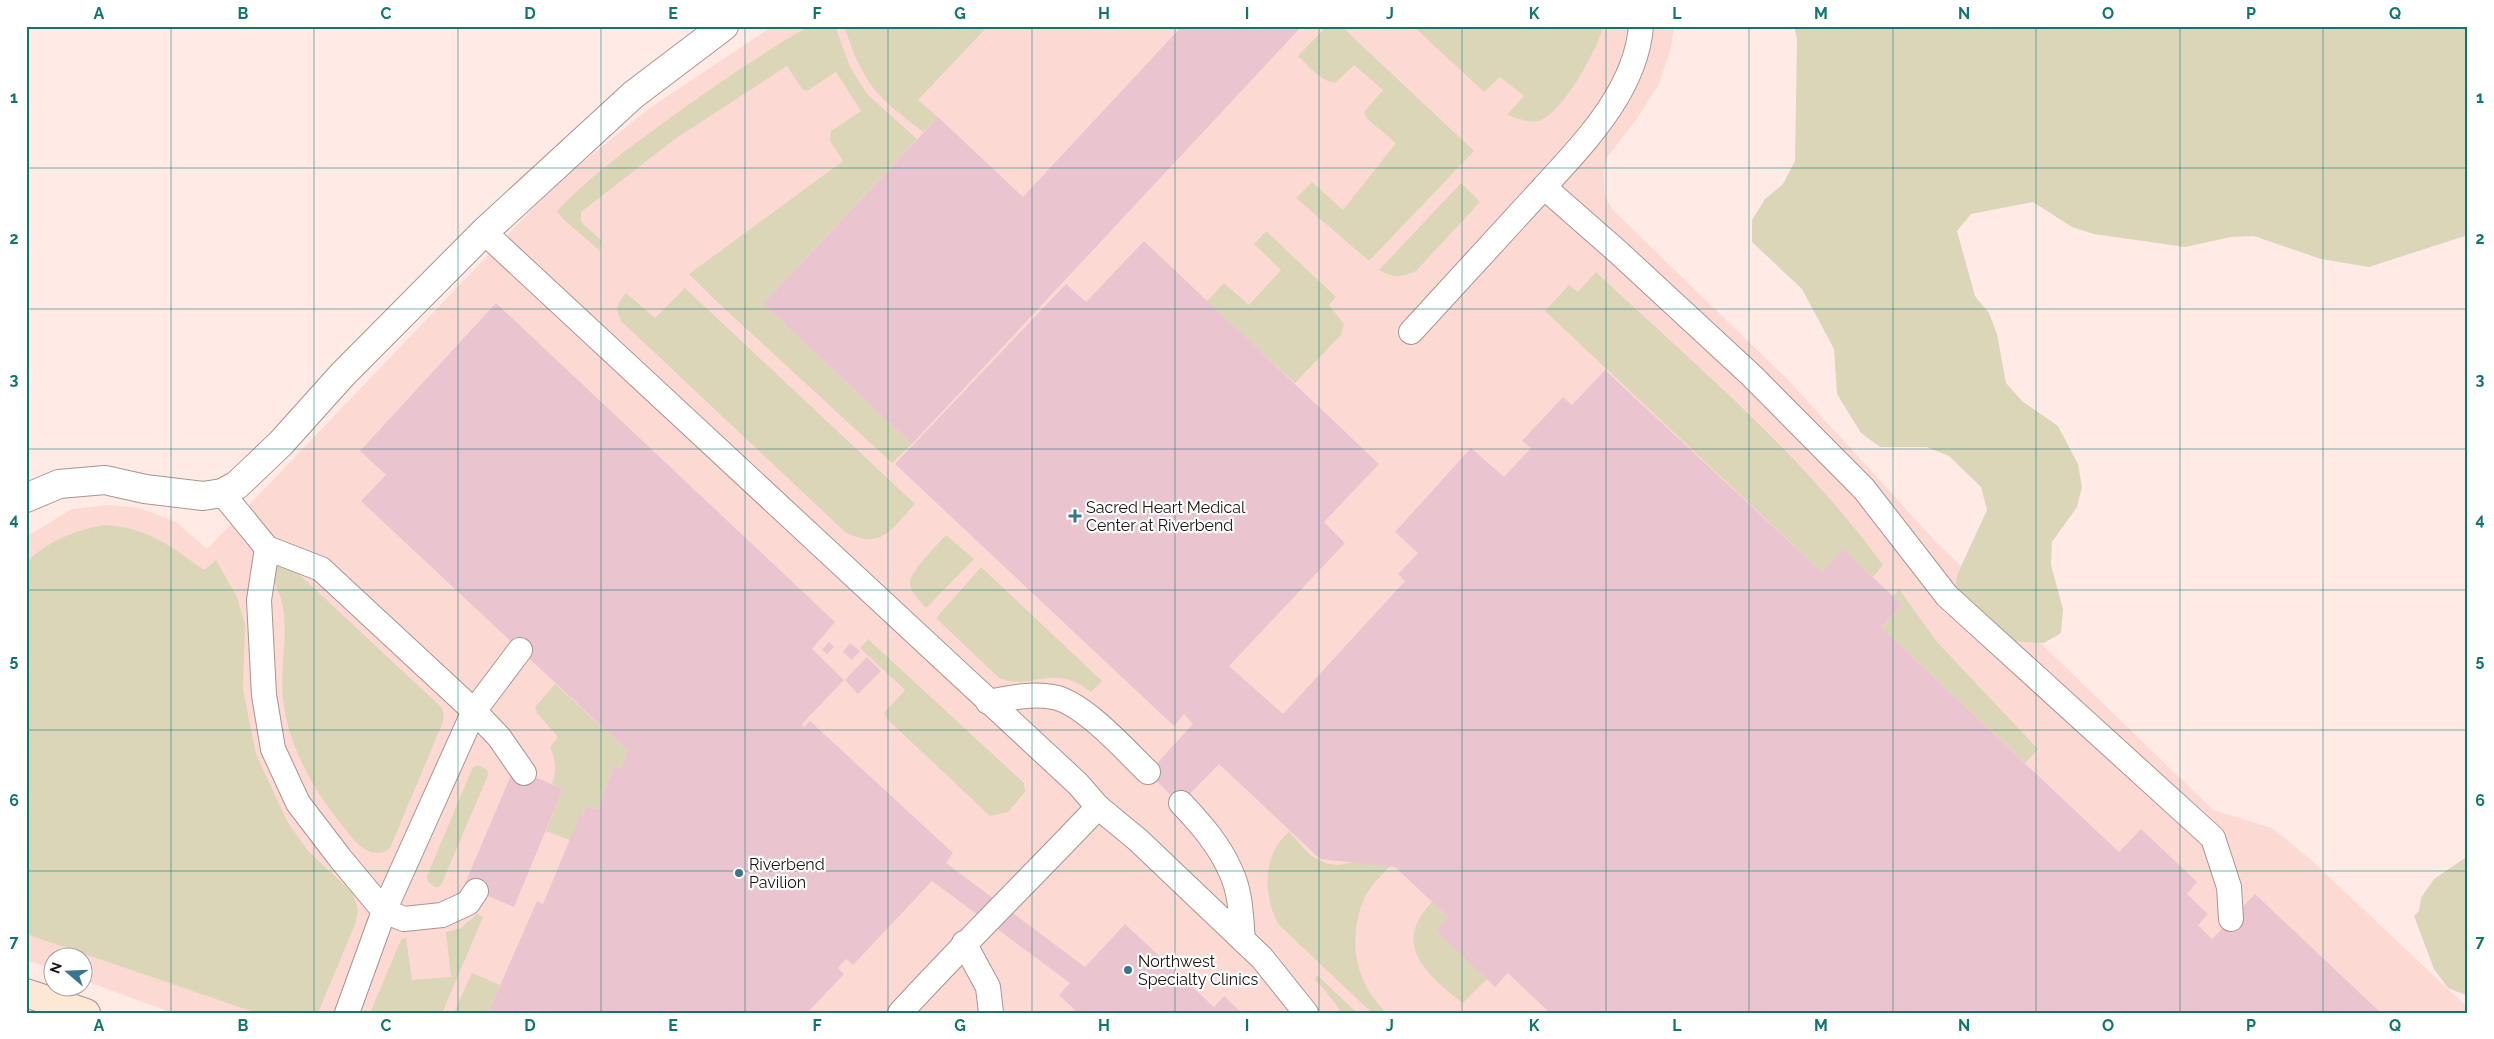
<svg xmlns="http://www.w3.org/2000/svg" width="2494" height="1039" font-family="Raleway,sans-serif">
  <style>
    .built { fill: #fcdad3 }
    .green { fill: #dcd6b8 }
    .building { fill: #eac5d0 }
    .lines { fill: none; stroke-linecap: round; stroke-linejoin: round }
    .lane-casing { stroke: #aa938e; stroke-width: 26 }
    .street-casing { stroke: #aa938e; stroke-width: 30 }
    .secondary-casing { stroke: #aa938e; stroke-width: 30 }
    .lane { stroke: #fff; stroke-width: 24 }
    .street { stroke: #fff; stroke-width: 28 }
    .secondary { stroke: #fde8d5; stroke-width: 28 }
    .grid { fill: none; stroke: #0f766e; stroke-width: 1; stroke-opacity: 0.55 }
    .poi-dot { fill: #3a758d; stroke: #fff; stroke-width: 2 }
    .labels { text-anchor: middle; stroke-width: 4.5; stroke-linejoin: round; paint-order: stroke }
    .poi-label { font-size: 16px; fill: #1a1210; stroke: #fff; text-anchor: start }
    .neatline { fill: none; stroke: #0f766e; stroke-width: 2 }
    .grid-label { font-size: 16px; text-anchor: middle; font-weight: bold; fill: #0f766e }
  </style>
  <rect width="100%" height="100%" fill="#ffeae6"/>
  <path class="built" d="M773 26H1674L1671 48 1659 84 1636 120 1608 156 1603 173 1605 197 1613 210 1789 381 1935 541 2213 810 2272 828 2310 859 2468 1008V1013H173L83 980 82 956H52V969L26 960V537L72 509 109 505 140 508 176 522 207 549 557 183 651 107Z"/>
  <g class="green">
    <path d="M809 26H835L850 67 867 94 917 139 763 304 912 444 892 463 714 299 689 274 843 161 830 141 831 131 861 111 836 72 807 91 802 89 787 66 675 139 581 212V222L601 240 600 251 563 219 557 211C589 177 626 150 663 123 710 89 759 55 809 26Z"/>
    <path d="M844 26H988L918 100 938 117 923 132C907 119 888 106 874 89 860 71 851 47 844 26Z"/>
    <path d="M1327 26H1341L1474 151 1369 261 1296 198 1312 182 1343 210 1396 143 1366 118 1364 112 1383 90 1354 65 1335 83C1319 80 1309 66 1298 56Z"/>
    <path d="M1413 26H1603C1598 49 1562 115 1538 121 1528 123 1517 118 1507 115L1524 96 1500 77 1484 92Z"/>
    <path d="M1794 26H2468V235L2369 267 2321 259 2254 236 2231 237 2185 247 2094 234 2072 227 2033 202 1971 214 1957 231 1975 296 1989 313 1997 334 2006 383 2022 401 2058 426 2078 464 2082 487 2077 507 2052 542 2051 565 2063 609 2061 633 2044 643 1975 639 1960 623 1954 599 1957 575 1987 510 1981 487 1949 456 1927 447H1880L1861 433 1837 394 1834 349 1802 289 1752 242V220L1765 199 1783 184 1795 161 1797 39Z"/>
    <path d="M1461 183 1480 202 1416 271C1402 278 1392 278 1379 270Z"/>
    <path d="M1266 231 1336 297 1329 305 1344 324 1341 335 1295 383 1206 302 1224 283 1249 305 1281 270 1254 244Z"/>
    <path d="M1596 272C1695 365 1802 454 1883 565L1873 577 1843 550 1822 572 1545 311 1569 285 1578 292Z"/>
    <path d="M685 288 915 504C891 529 882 551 845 532L621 321C615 309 617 303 626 293L655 318Z"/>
    <path d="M104 525C149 528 169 545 204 570L216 560 237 597 245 624 243 689 256 754 287 821 308 851 353 893 358 909 356 922 318 1013H257L26 934V563C47 541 76 530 104 525Z"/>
    <path d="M946 535 974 559 926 608C920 601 909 591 910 582 911 570 938 544 946 535Z"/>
    <path d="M275 559 287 563 441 707 444 714 443 722 390 848C374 860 359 847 349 834 316 794 289 751 283 699 279 667 290 631 281 599 278 590 273 580 269 571Z"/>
    <path d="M981 567 1102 681 1091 692C1052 661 1032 692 999 678L936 618Z"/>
    <path d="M1899 589 1937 642 2038 749 2025 763 1881 627 1902 605 1893 597Z"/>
    <path d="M868 639 1024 783 1025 792 1008 812 990 816 888 720 884 713 905 690 860 648Z"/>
    <path d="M555 684 628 751 621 768 614 766 597 810 586 806 570 840 546 831 563 789 552 784C557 770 556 761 550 747L558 737 537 713 535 707Z"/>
    <path d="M478 765 487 770 488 775 442 883 439 887H435L428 882 427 876 473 767Z"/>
    <path d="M1289 832 1310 855 1325 863 1337 865 1355 862 1390 866C1381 876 1369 887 1364 899 1347 939 1355 984 1387 1013H1372L1278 924C1263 895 1262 854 1289 832Z"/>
    <path d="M2468 856V996L2448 988 2434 969 2414 916 2419 911 2421 898 2434 879Z"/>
    <path d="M1432 902 1448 917 1436 931 1487 979 1463 1003C1440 985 1400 956 1418 921 1421 914 1427 908 1432 902Z"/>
    <path d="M477 914 483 917 442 1013H370L401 940 406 937 412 980 451 977 446 932 461 928Z"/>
    <path d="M472 973 500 985 488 1013H454Z"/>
    <path d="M1316 976 1319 977 1357 1013H1342L1324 989 1315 980Z"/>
  </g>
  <g class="building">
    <path d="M1182 26H1302L912 444 763 304 938 117 1023 197Z"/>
    <path d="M1144 241 1379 464 1324 522 1345 543 1229 666 1283 714 1405 581 1398 574 1418 553 1395 532 1471 448 1504 477 1531 448 1522 441 1563 397 1572 405 1605 370 1822 572 1843 549 1902 605 1881 627 2031 769 2119 852 2141 829 2197 882 2187 894 2208 914 2198 925 2212 939 2255 894 2381 1013H1550L1508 973 1495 987 1436 931 1448 917 1395 867 1320 859 1219 764 1181 803 1178 802 1148 773 1193 724 1184 714 1174 726 895 464 1066 284 1086 302Z"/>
    <path d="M496 303 835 622 812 649 844 680 802 724 804 727 810 721 953 853 946 863 1085 967 1125 924 1214 1007 1224 996 1240 1011 1238 1013H1073L1075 1010 1059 995 1070 983 932 881 853 965 846 959 838 968 844 974 807 1013H488L537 901 543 904 580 815 582 816 586 806 597 810 614 766 621 768 628 751 361 501 386 475 360 451Z"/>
    <path d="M829 642 834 647 827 654 822 650Z"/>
    <path d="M850 643 860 651 852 660 843 652Z"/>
    <path d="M867 657 881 671 858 694 845 680Z"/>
    <path d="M514 768 563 789 514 907 464 886Z"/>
  </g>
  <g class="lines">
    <defs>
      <g id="lane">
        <path d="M1641 26C1636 90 1585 142 1544 187L1618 252 1752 376 1864 489 1947 596 2213 838 2229 887 2231 919"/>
        <path d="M484 232 1078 784 1098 807 1138 840 1262 958 1306 1013"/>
        <path d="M1411 332 1544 187"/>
        <path d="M222 493 267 548 321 569 474 711 499 737 524 773"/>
        <path d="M267 548 259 600 264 695 273 749 298 803 340 858 384 911 404 919 442 915 468 903 476 891"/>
        <path d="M988 702C1009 698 1031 693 1053 697 1083 702 1126 751 1148 772"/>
        <path d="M1181 803C1201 824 1220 846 1231 872 1241 893 1241 918 1243 940"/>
        <path d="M964 943 988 987 991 1013"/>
        <path d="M347 1013 384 911 474 711 520 650"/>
        <path d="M900 1013C965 942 1033 876 1098 807"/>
      </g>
      <path id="street" d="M26 498 59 484 105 480 145 489 203 496 222 493 237 485 281 443 343 374 484 232 633 95 724 26"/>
      <path id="secondary" d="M26 993 86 1013"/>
    </defs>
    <use href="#lane" class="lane-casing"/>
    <use href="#street" class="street-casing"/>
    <use href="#secondary" class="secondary-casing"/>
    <use href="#lane" class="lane"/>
    <use href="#street" class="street"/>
    <use href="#secondary" class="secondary"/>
  </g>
  <path class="grid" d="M171 26V1013M314 26V1013M458 26V1013M601 26V1013M745 26V1013M888 26V1013M1032 26V1013M1175 26V1013M1319 26V1013M1462 26V1013M1606 26V1013M1749 26V1013M1893 26V1013M2036 26V1013M2180 26V1013M2323 26V1013M26 168H2468M26 309H2468M26 449H2468M26 590H2468M26 730H2468M26 871H2468"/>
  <g class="poi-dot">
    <path d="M1072.5 508.5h5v5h5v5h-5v5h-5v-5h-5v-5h5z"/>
    <circle cx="739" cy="873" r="5"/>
    <circle cx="1128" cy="970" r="5"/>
  </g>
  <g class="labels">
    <g class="poi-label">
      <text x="1086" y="513">Sacred Heart Medical<tspan x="1086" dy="18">Center at Riverbend</tspan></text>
      <text x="749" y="870">Riverbend<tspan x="749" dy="18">Pavilion</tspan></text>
      <text x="1138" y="967">Northwest<tspan x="1138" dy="18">Specialty Clinics</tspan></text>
    </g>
  </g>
  <rect width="2494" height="1039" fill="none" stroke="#ffffff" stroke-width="55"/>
  <g transform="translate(68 972) rotate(289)"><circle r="24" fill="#ffffff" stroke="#a3a09f"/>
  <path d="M0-4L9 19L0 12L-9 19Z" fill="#3a758d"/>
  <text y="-8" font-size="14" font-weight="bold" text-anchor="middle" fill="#1a1210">N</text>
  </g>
  <rect x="28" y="28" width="2438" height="984" class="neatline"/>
  <g class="grid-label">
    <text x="99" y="19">A</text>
    <text x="243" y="19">B</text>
    <text x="386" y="19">C</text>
    <text x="530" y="19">D</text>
    <text x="673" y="19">E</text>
    <text x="817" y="19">F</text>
    <text x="960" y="19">G</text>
    <text x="1104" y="19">H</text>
    <text x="1247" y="19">I</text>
    <text x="1390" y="19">J</text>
    <text x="1534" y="19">K</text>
    <text x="1677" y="19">L</text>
    <text x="1821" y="19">M</text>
    <text x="1964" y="19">N</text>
    <text x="2108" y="19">O</text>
    <text x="2251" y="19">P</text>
    <text x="2395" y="19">Q</text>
    <text x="14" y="103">1</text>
    <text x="2480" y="103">1</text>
    <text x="14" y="244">2</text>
    <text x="2480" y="244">2</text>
    <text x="14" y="385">3</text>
    <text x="2480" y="385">3</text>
    <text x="14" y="525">4</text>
    <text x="2480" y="525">4</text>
    <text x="14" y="666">5</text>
    <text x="2480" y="666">5</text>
    <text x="14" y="806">6</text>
    <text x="2480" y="806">6</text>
    <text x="14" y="947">7</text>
    <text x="2480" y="947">7</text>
    <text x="99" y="1031">A</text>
    <text x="243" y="1031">B</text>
    <text x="386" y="1031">C</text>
    <text x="530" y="1031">D</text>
    <text x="673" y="1031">E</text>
    <text x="817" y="1031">F</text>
    <text x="960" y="1031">G</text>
    <text x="1104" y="1031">H</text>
    <text x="1247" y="1031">I</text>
    <text x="1390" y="1031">J</text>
    <text x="1534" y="1031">K</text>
    <text x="1677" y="1031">L</text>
    <text x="1821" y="1031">M</text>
    <text x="1964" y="1031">N</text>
    <text x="2108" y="1031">O</text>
    <text x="2251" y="1031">P</text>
    <text x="2395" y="1031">Q</text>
  </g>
</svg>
